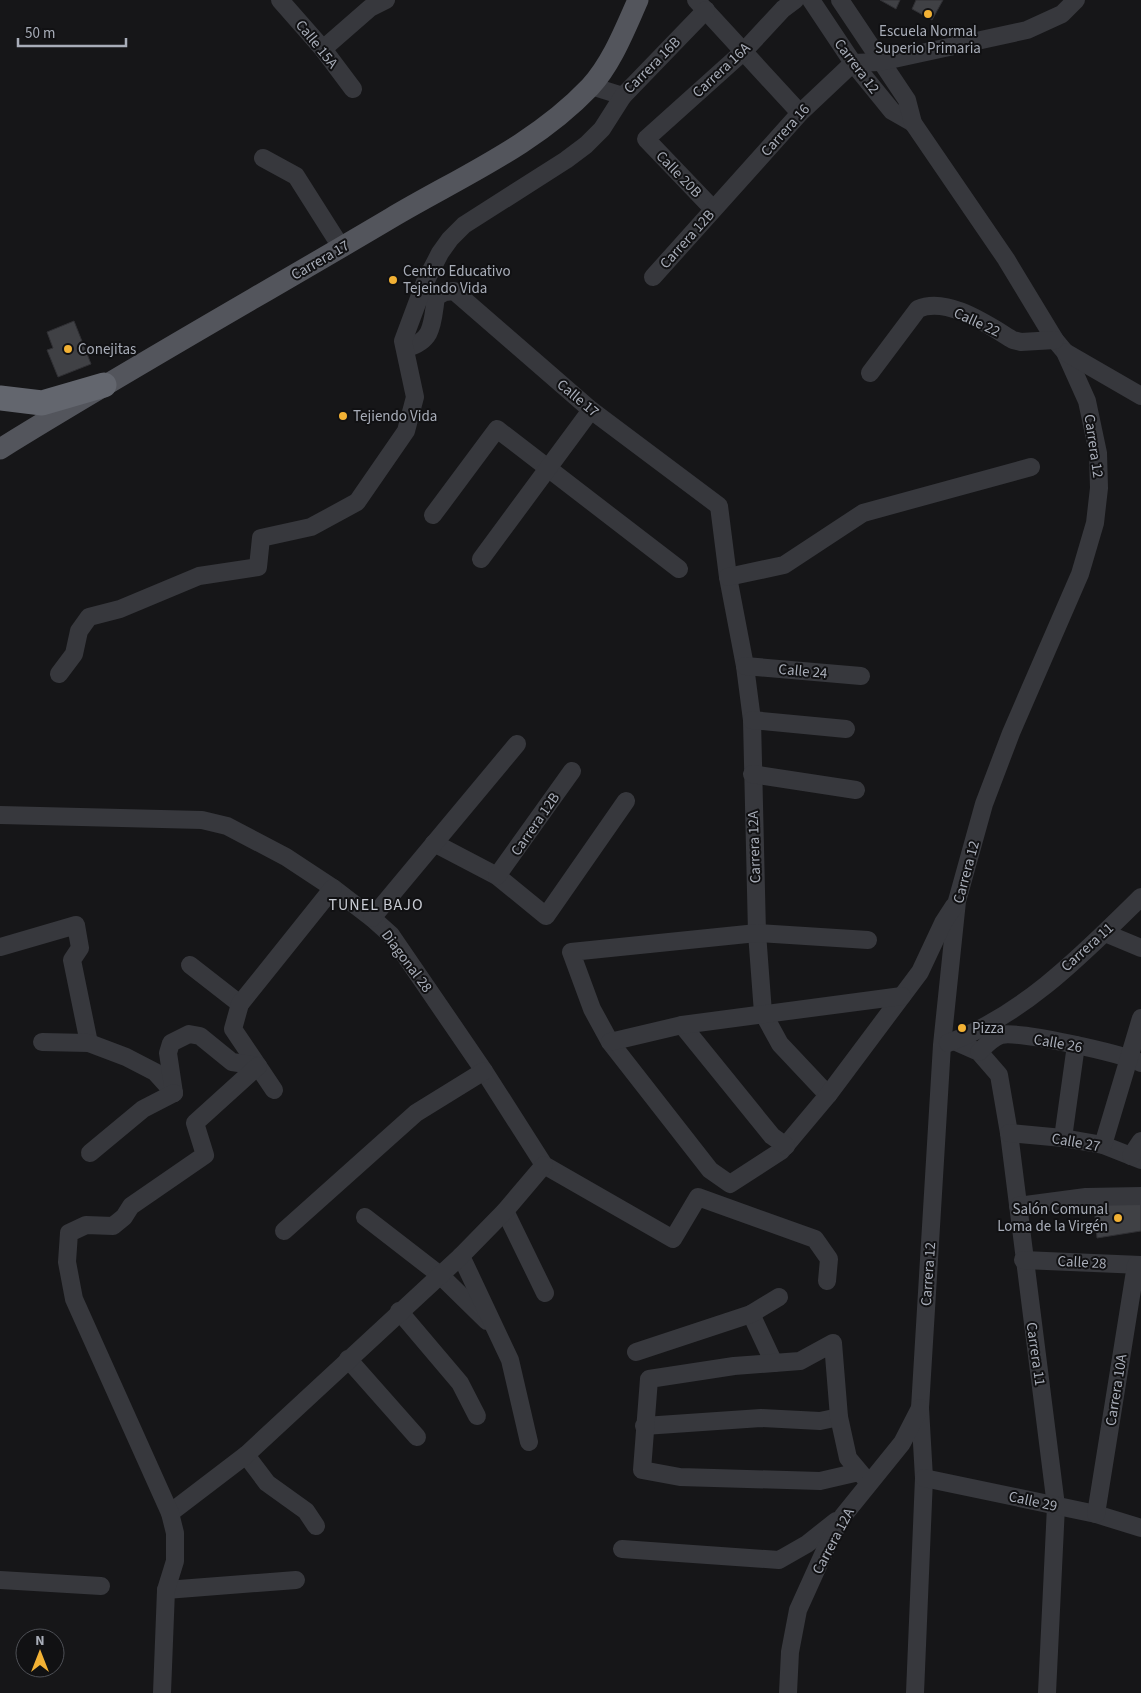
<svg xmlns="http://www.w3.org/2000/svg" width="1141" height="1693" font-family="'Source Sans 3',sans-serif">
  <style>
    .building { fill: #404145; stroke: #303034 }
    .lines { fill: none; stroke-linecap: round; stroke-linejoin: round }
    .minor { stroke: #37383d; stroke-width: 18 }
    .major { stroke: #53555c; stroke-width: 21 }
    .highway { stroke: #63666e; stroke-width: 25 }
    .poi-dot { fill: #f2b134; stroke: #111113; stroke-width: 2 }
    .labels { text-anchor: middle; stroke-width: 4; stroke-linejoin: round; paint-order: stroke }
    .poi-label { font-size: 15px; fill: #a8adb8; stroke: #111113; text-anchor: start }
    .street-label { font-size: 15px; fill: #a8adb8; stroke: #111113 }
    .neighbourhood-label { font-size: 16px; letter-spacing: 1px; fill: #c9ccd4; stroke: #111113 }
  </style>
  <rect width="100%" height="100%" fill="#161618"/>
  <g class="building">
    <path d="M880 0H900L896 9Z"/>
    <path d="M916 0H943L932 20 912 9Z"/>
    <path d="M74 321 91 364 58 377 47 350 53 348 47 332Z"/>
    <path d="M1141 1200V1231L1097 1238 1094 1205Z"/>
  </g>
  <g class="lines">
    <g class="minor">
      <path d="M280 0 323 49 353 89"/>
      <path d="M696 0 800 113"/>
      <path d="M811 0 853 63 892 111 913 123"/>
      <path d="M840 0 907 100 913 123 1006 259 1055 340 1065 352 1087 401 1098 453 1099 488 1095 523 1080 574 1011 733 984 804 957 901 942 1045 920 1408 924 1478 915 1693"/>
      <path d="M323 49 370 8 386 0"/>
      <path d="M591 86 623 96 706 10"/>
      <path d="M263 158 296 176 341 247"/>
      <path d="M713 209 646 139 744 51 783 9 795 0"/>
      <path d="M653 277 800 113 853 63 880 62 1027 30 1062 14 1076 0"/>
      <path d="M406 348C434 341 432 323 436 297L445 292 454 291 591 410 719 506 728 577 745 666 752 720 757 933 763 1013 780 1044 828 1095"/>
      <path d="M1065 352 1141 396"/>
      <path d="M870 373 918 309C947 296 988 325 1013 340L1021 342 1055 340"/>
      <path d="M433 515 497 429 679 569"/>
      <path d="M481 559 591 410"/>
      <path d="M728 577 784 565 863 513 1031 467"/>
      <path d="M745 666 861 676"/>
      <path d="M59 674 74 654 79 631 89 617 120 609 199 576 258 567 261 538 311 527 357 502 406 431 415 397 403 341 425 282 440 253 450 239 464 225 566 160 586 145 602 129 623 96"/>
      <path d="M752 720 846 729"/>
      <path d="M752 774 856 790"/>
      <path d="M0 815 202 820 227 826 286 857 333 888 372 918 391 935 484 1071 544 1165 673 1239 698 1197 815 1239 829 1259 827 1281"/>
      <path d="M434 843 497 876 546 916 626 801"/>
      <path d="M497 876 572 771"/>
      <path d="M372 918 517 744"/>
      <path d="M1105 933 1141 948"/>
      <path d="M868 940 757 933 571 952 592 1009 610 1042 710 1170 730 1184 781 1151 828 1095 920 972 943 923 954 906"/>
      <path d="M0 947 76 925 80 948 72 960 89 1043"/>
      <path d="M190 965 240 1004"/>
      <path d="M682 1025 772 1136 786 1146"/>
      <path d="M954 1041 979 1052 999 1075 1009 1133 1056 1506 1047 1693"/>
      <path d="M42 1042 89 1043 126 1057 155 1072 174 1093"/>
      <path d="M610 1042 682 1025 902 996"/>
      <path d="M948 1043C1024 1015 1084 953 1141 897"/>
      <path d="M979 1052C985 1046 992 1038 1001 1035 1018 1030 1123 1054 1141 1063"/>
      <path d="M274 1090 233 1029 240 1004 333 888"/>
      <path d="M174 1093 168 1053 171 1043 189 1034 200 1036 232 1062 258 1066"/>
      <path d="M1009 1133 1063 1138 1103 1145 1141 1160"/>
      <path d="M1063 1138 1076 1045"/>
      <path d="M1103 1145 1141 1018"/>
      <path d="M90 1153 143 1109 174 1093"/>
      <path d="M1131 1156 1141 1141"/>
      <path d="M1018 1206 1086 1197 1141 1196"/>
      <path d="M505 1211 545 1293"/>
      <path d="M365 1217 440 1275 487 1321"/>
      <path d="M284 1231 416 1113 484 1071"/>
      <path d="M461 1256 510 1360 529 1442"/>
      <path d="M1023 1260 1141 1265"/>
      <path d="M399 1311 460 1383 477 1416"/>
      <path d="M751 1314 774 1363"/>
      <path d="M636 1352 751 1314 779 1297"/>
      <path d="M348 1359 417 1437"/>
      <path d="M644 1426 761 1418 820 1421 839 1417"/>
      <path d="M246 1455 267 1483 306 1511 316 1526"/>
      <path d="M859 1472 820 1481 680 1477 642 1470 649 1379 734 1366 800 1361 833 1343 839 1417 848 1458 869 1483"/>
      <path d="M924 1478 1096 1514 1141 1528"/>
      <path d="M170 1513 246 1455 461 1256 505 1211 544 1165"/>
      <path d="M1096 1514 1136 1265"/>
      <path d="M622 1549 779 1560 807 1544 836 1521"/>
      <path d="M0 1580 101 1586"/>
      <path d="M166 1590 296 1580"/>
      <path d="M162 1693 166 1590 175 1561V1533L170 1513 74 1299 67 1262 69 1233 86 1225 113 1226 124 1217 131 1206 205 1155 195 1123 258 1066"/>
      <path d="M788 1693 790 1652 798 1610 831 1537 843 1516 902 1443 920 1408"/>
    </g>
    <path class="major" d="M0 449C129 369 261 295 391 218 460 177 534 146 590 87 612 63 625 29 638 0"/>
    <path class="highway" d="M0 398 42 403 104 385"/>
  </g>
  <g class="poi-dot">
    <circle cx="928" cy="14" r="5"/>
    <circle cx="393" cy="280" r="5"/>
    <circle cx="68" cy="349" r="5"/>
    <circle cx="343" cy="416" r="5"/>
    <circle cx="962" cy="1028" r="5"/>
    <circle cx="1118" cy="1218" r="5"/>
  </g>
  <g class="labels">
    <g class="poi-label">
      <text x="928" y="36" text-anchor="middle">Escuela Normal<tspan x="928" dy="17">Superio Primaria</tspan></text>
      <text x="403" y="276">Centro Educativo<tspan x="403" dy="17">Tejeindo Vida</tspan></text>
      <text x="78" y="354">Conejitas</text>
      <text x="353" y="421">Tejiendo Vida</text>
      <text x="972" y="1033">Pizza</text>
      <text x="1108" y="1214" text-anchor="end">Salón Comunal<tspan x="1108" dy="17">Loma de la Virgén</tspan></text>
    </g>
    <g class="street-label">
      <text transform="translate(317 44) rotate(51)" y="5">Calle 15A</text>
      <text transform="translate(652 65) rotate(-45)" y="5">Carrera 16B</text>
      <text transform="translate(857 66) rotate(53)" y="5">Carrera 12</text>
      <text transform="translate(721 70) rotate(-43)" y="5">Carrera 16A</text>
      <text transform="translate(785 130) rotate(-48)" y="5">Carrera 16</text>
      <text transform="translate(679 174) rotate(46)" y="5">Calle 20B</text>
      <text transform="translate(687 239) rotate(-48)" y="5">Carrera 12B</text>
      <text transform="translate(320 260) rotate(-30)" y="5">Carrera 17</text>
      <text transform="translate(977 322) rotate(25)" y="5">Calle 22</text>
      <text transform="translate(578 398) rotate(40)" y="5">Calle 17</text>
      <text transform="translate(1094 446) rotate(82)" y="5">Carrera 12</text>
      <text transform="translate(803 671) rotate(5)" y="5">Calle 24</text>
      <text transform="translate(535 824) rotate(-55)" y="5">Carrera 12B</text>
      <text transform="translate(754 847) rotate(-92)" y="5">Carrera 12A</text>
      <text transform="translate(966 872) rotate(-75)" y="5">Carrera 12</text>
      <text transform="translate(1087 947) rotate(-42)" y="5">Carrera 11</text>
      <text transform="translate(407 961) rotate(53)" y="5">Diagonal 28</text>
      <text transform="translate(1058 1043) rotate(10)" y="5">Calle 26</text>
      <text transform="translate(1076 1142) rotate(10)" y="5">Calle 27</text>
      <text transform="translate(1082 1262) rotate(3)" y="5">Calle 28</text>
      <text transform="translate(928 1274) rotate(-86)" y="5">Carrera 12</text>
      <text transform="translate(1036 1354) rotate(82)" y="5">Carrera 11</text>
      <text transform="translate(1116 1390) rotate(-81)" y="5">Carrera 10A</text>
      <text transform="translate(1033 1501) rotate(12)" y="5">Calle 29</text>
      <text transform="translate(833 1541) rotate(-62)" y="5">Carrera 12A</text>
    </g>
    <g class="neighbourhood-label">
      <text x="376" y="910">TUNEL BAJO</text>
    </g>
  </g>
  <g transform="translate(40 1653)"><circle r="24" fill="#111113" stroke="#4d4f55"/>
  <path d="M0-4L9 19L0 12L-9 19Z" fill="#f2b134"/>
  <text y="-8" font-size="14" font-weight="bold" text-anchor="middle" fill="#a8adb8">N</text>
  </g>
  <path d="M18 38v8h108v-8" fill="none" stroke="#a8adb8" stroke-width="2.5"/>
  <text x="25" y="38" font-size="15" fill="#a8adb8" stroke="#111113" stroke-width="4" paint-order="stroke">50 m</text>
</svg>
